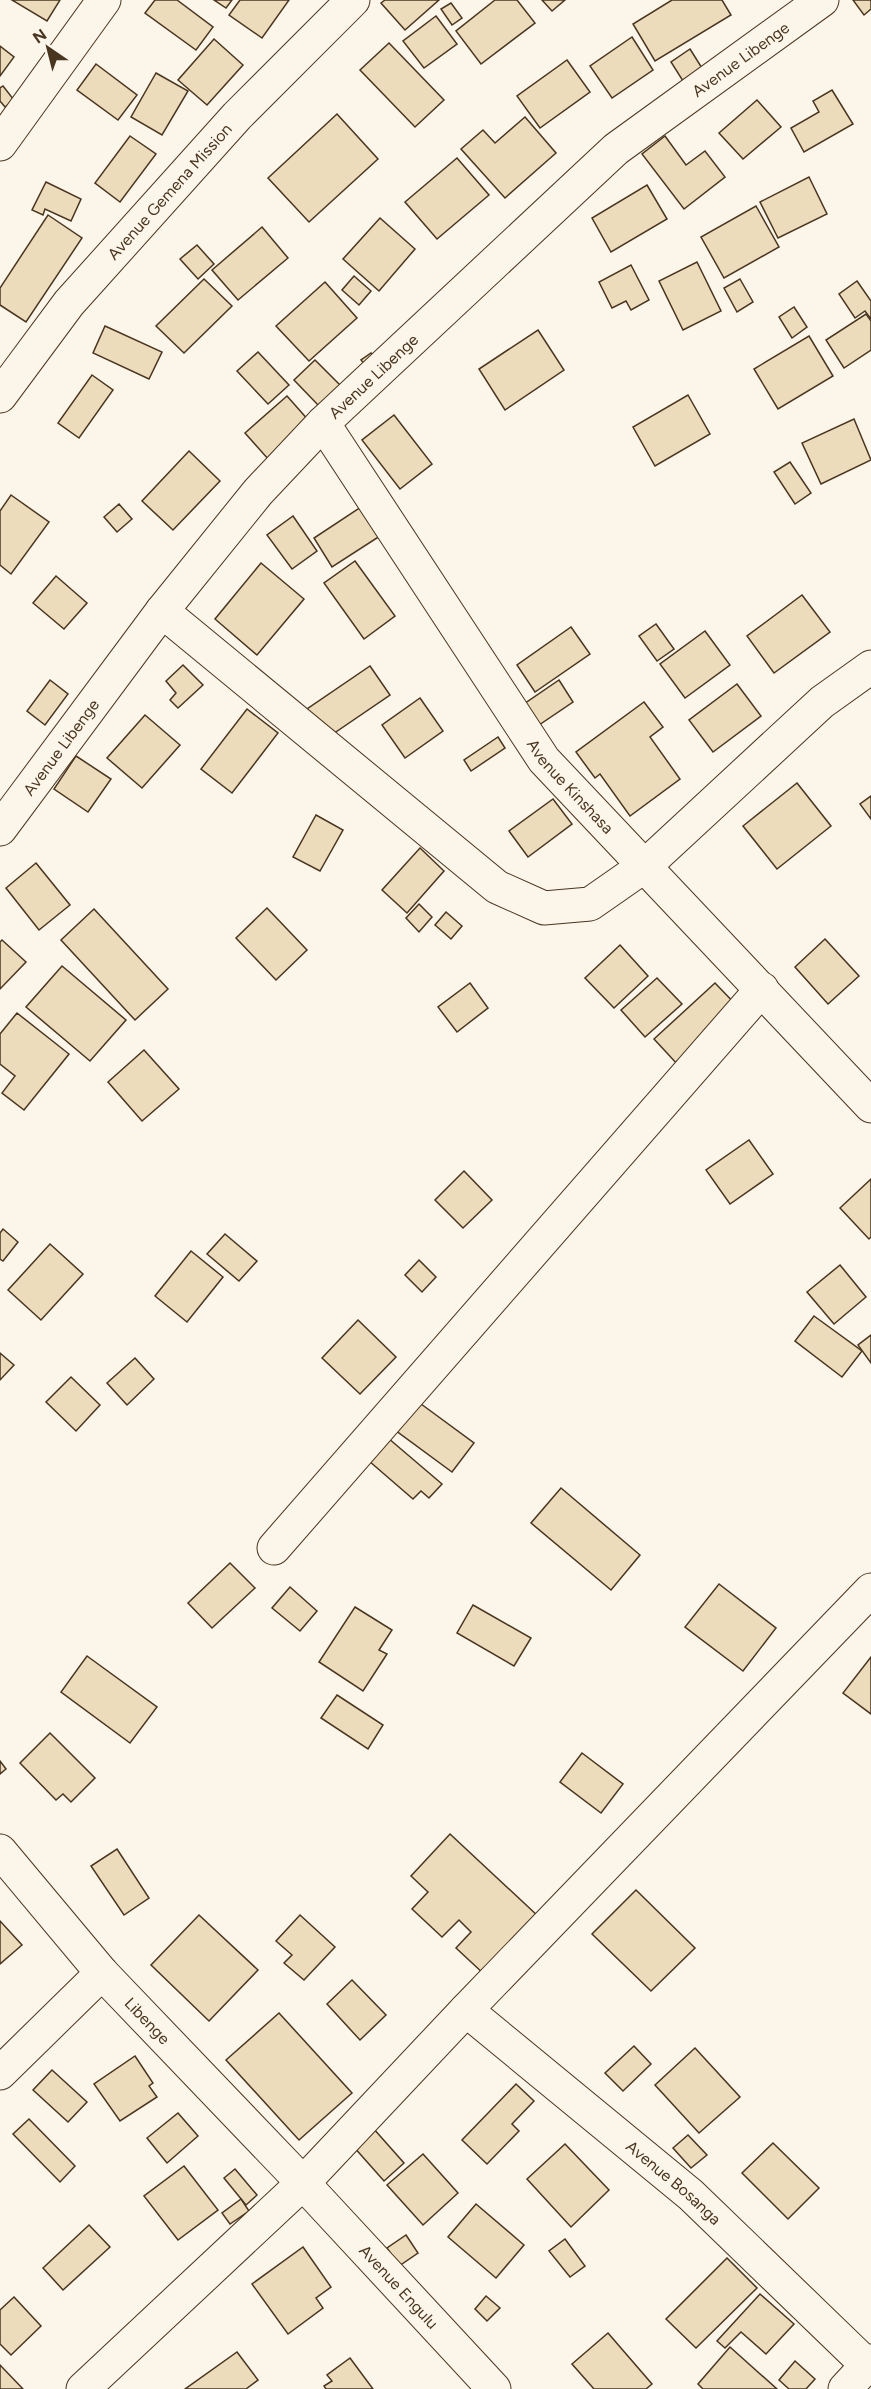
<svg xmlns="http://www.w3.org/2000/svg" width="871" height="2389" font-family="Figtree,sans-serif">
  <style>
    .building { fill: #ecdcbc; stroke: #4a3520; stroke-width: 1.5 }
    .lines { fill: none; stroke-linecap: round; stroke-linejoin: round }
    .minor-casing { stroke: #4a3520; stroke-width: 35 }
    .tertiary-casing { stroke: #4a3520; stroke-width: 35 }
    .minor { stroke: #fbf6e9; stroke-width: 33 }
    .tertiary { stroke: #fbf6e9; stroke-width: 33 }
    .labels { text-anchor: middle; stroke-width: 4.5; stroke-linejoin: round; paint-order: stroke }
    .street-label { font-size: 16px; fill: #4a3520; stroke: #fbf6e9 }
  </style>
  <rect width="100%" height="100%" fill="#fbf6e9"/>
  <g class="building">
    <path d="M12 0H60L47 21Z"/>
    <path d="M155 0H177L213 27 196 50 145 13Z"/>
    <path d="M214 0H232L226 8Z"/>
    <path d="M240 0H289L262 38 229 15Z"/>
    <path d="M385 0H439L405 30 381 3Z"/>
    <path d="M495 0H517L535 23 481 64 456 31Z"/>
    <path d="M542 0H565L552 11Z"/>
    <path d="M672 0H722L731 15 655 61 633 24Z"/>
    <path d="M853 0H871V9L864 15Z"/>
    <path d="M451 3 462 18 452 25 441 9Z"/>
    <path d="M436 16 457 44 424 68 403 41Z"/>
    <path d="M632 37 653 70 612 98 590 66Z"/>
    <path d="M214 39 243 65 207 105 178 80Z"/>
    <path d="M389 43 444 100 415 127 360 70Z"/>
    <path d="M0 46 14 57 0 76Z"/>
    <path d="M690 49 702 68 683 81 671 62Z"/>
    <path d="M567 60 590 92 540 128 517 96Z"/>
    <path d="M96 64 137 95 118 120 77 90Z"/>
    <path d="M156 73 188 91 162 135 131 117Z"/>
    <path d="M3 86 14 100 5 107 0 101V88Z"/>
    <path d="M832 90 853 124 804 152 791 128 819 112 813 101Z"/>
    <path d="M757 100 781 127 743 159 719 133Z"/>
    <path d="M337 114 378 159 309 222 268 178Z"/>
    <path d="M525 117 556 153 505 198 461 149 483 130 495 143Z"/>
    <path d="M130 136 156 154 120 202 95 183Z"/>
    <path d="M665 136 686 165 705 151 725 177 684 209 642 154Z"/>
    <path d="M457 158 489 195 437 239 405 202Z"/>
    <path d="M809 177 827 214 778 238 760 202Z"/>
    <path d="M46 182 81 199 71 221 45 209 43 215 32 210Z"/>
    <path d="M647 185 667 219 611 252 592 218Z"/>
    <path d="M756 206 779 247 724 278 701 237Z"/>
    <path d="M48 215 82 238 26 322 0 305V288Z"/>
    <path d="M380 218 415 249 379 291 343 259Z"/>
    <path d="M262 227 288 258 238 300 212 270Z"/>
    <path d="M197 245 214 264 198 279 180 259Z"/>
    <path d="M697 262 721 311 683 330 659 281Z"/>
    <path d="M631 265 649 300 631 310 626 301 612 308 599 282Z"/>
    <path d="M354 276 371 291 359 305 342 290Z"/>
    <path d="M204 279 232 306 184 353 156 326Z"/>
    <path d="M740 279 753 302 737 312 724 288Z"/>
    <path d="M857 281 871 301V319L865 311 855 318 839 294Z"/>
    <path d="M325 282 357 318 309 361 276 326Z"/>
    <path d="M794 307 807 327 792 338 779 317Z"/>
    <path d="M866 314 871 321V350L844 368 826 340Z"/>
    <path d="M105 326 162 352 149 379 93 353Z"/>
    <path d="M538 330 564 370 505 410 479 369Z"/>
    <path d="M809 336 833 376 778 409 754 369Z"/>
    <path d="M258 352 289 385 268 404 237 371Z"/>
    <path d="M371 353 380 364 371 372 361 360Z"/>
    <path d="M315 360 341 386 319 406 294 380Z"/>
    <path d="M92 375 113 390 79 438 58 423Z"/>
    <path d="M688 395 710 434 655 466 633 427Z"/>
    <path d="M287 396 310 422 269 460 245 433Z"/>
    <path d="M394 415 432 464 400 489 362 440Z"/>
    <path d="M854 419 871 460 821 484 802 443Z"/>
    <path d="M189 451 220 481 173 530 142 501Z"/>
    <path d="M790 462 811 493 795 504 774 472Z"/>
    <path d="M11 495 49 522 11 574 0 565V511Z"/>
    <path d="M119 504 132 519 117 532 104 517Z"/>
    <path d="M361 507 380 536 332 567 314 538Z"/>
    <path d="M293 516 317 551 292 569 267 535Z"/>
    <path d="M355 561 395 616 364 639 324 583Z"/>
    <path d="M261 563 304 599 257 655 215 619Z"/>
    <path d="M56 576 87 603 64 629 33 603Z"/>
    <path d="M802 595 830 632 774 673 747 636Z"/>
    <path d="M656 624 674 649 657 661 639 636Z"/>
    <path d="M571 627 590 654 535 692 517 665Z"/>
    <path d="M705 631 730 665 685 698 660 664Z"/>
    <path d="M183 665 203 685 178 708 170 700 176 693 166 681Z"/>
    <path d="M370 666 390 695 327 738 307 709Z"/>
    <path d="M50 680 68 694 45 725 27 711Z"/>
    <path d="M559 680 573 702 536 727 521 706Z"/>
    <path d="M737 684 761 716 713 752 689 720Z"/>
    <path d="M420 698 443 731 405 758 382 725Z"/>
    <path d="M644 702 663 727 650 737 680 779 630 816 600 774 595 778 576 752Z"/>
    <path d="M247 709 278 733 232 793 201 769Z"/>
    <path d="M145 715 180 745 142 788 107 758Z"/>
    <path d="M498 737 505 748 471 771 464 760Z"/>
    <path d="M76 756 111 779 88 812 54 789Z"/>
    <path d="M797 783 831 826 777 869 743 826Z"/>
    <path d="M871 796V819L860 804Z"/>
    <path d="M553 799 572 824 528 857 509 831Z"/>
    <path d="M316 815 343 830 320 871 293 857Z"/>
    <path d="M420 848 444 871 407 913 382 890Z"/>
    <path d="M36 863 70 905 39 930 6 888Z"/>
    <path d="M419 904 432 917 419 932 406 918Z"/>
    <path d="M267 908 307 950 276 980 236 938Z"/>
    <path d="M94 909 168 989 135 1020 61 940Z"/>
    <path d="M446 912 462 926 451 939 435 925Z"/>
    <path d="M825 939 859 976 828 1004 795 967Z"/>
    <path d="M2 940 26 962 0 989V942Z"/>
    <path d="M620 945 648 976 614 1008 585 978Z"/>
    <path d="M62 966 126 1020 90 1061 26 1007Z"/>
    <path d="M657 978 682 1004 645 1037 621 1010Z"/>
    <path d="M470 983 488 1008 457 1032 438 1007Z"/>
    <path d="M715 983 740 1009 679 1066 654 1039Z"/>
    <path d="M17 1013 69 1054 24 1110 2 1093 15 1076 0 1064V1034Z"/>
    <path d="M144 1050 179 1089 142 1121 108 1082Z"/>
    <path d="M749 1140 773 1174 730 1204 706 1170Z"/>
    <path d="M464 1171 492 1200 463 1228 435 1200Z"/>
    <path d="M871 1179V1237L869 1239 840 1208Z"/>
    <path d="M3 1229 18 1242 3 1261 0 1259V1233Z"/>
    <path d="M225 1234 257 1261 239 1281 207 1254Z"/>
    <path d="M50 1244 83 1274 41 1320 8 1290Z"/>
    <path d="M191 1251 223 1277 187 1322 155 1296Z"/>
    <path d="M419 1260 436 1277 422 1292 405 1275Z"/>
    <path d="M840 1265 866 1297 834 1324 807 1292Z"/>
    <path d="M814 1316 862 1351 842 1377 795 1341Z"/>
    <path d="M358 1320 396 1357 360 1394 322 1358Z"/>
    <path d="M871 1335V1363L858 1345Z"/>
    <path d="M0 1353 14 1365 0 1380Z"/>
    <path d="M135 1358 154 1379 127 1405 107 1383Z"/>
    <path d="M71 1377 100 1405 76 1431 46 1402Z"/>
    <path d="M417 1401 474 1443 452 1472 395 1430Z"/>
    <path d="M388 1438 442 1484 429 1498 421 1491 413 1499 369 1461Z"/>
    <path d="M561 1488 640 1555 611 1590 531 1523Z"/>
    <path d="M230 1563 255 1588 212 1628 188 1603Z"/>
    <path d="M719 1584 776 1628 743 1671 685 1627Z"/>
    <path d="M290 1587 317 1611 300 1631 272 1608Z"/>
    <path d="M473 1605 531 1638 514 1666 457 1633Z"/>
    <path d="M355 1607 392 1630 379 1650 387 1654 363 1691 319 1662Z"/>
    <path d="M87 1656 157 1707 130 1743 61 1692Z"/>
    <path d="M871 1657V1714L843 1693Z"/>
    <path d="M337 1695 383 1725 368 1749 321 1718Z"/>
    <path d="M50 1733 95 1778 71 1802 63 1794 56 1800 20 1763Z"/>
    <path d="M582 1753 623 1784 601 1813 560 1782Z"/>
    <path d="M0 1761 6 1769 0 1774Z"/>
    <path d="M450 1834 539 1917 485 1975 456 1948 471 1932 459 1920 442 1937 412 1909 428 1892 411 1876Z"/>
    <path d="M117 1849 149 1898 124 1915 91 1866Z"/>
    <path d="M636 1890 695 1948 651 1991 592 1934Z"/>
    <path d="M199 1915 258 1970 209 2021 151 1965Z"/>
    <path d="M300 1915 335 1947 304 1980 284 1963 292 1955 276 1941Z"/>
    <path d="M0 1921 22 1945 0 1964Z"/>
    <path d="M352 1980 386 2015 360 2040 327 2004Z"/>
    <path d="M279 2013 352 2093 299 2140 226 2060Z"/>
    <path d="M634 2046 651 2064 623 2091 605 2073Z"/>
    <path d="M695 2048 740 2097 699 2133 655 2085Z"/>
    <path d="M135 2056 153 2083 149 2086 157 2097 120 2121 94 2084Z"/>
    <path d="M52 2070 87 2102 68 2122 33 2090Z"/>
    <path d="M516 2084 534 2101 512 2124 519 2131 487 2164 462 2140Z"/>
    <path d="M178 2113 198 2136 167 2163 147 2138Z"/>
    <path d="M29 2119 75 2166 60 2182 13 2134Z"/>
    <path d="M373 2128 404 2163 384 2181 353 2146Z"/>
    <path d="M688 2135 707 2155 691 2168 673 2148Z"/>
    <path d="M773 2143 819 2188 788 2219 742 2173Z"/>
    <path d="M565 2144 609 2190 571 2227 527 2179Z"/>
    <path d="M423 2154 458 2193 423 2225 387 2185Z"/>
    <path d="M184 2166 218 2210 178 2240 144 2196Z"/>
    <path d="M235 2169 257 2195 246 2205 224 2178Z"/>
    <path d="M241 2199 249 2211 230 2224 222 2213Z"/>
    <path d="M476 2204 524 2245 496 2278 448 2237Z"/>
    <path d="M89 2225 110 2247 63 2290 43 2268Z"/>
    <path d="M406 2235 418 2253 399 2266 387 2248Z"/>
    <path d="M565 2239 585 2266 570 2277 549 2251Z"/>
    <path d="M303 2247 331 2287 316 2298 323 2308 288 2334 252 2284Z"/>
    <path d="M727 2258 757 2288 696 2348 666 2319Z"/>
    <path d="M760 2294 794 2324 766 2354 741 2332 725 2348 717 2341Z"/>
    <path d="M486 2296 500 2308 487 2321 475 2309Z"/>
    <path d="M14 2297 41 2326 11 2355 0 2344V2310Z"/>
    <path d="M608 2333 652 2384 646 2389H594L572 2364Z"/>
    <path d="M730 2347 777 2389H703L698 2384Z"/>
    <path d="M237 2352 258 2380 246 2389H185Z"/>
    <path d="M350 2358 373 2389H326L324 2386 332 2381 327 2375Z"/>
    <path d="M795 2361 815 2379 806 2389H789L779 2380Z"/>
    <path d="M0 2365 23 2389H0Z"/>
  </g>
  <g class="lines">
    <defs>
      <g id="minor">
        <path id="s1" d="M0 396 69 303 237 116 353 0"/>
        <path id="s2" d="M323 423 544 760 871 1106"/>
        <path d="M162 611 497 887 544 908 590 904 646 865 822 702 871 667"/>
        <path id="s3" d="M0 829 162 611 258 492 323 423 616 149 822 0"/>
        <path d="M274 1548 762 989"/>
        <path id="s4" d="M0 1851 102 1973 303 2183 494 2389"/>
        <path id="s5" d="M466 2010 691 2195 871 2369"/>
        <path d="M0 2073 102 1973"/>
        <path d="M83 2389 303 2183 466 2010 871 1590"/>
        <path d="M845 2389 871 2361"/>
      </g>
      <path id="tertiary" d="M0 144 104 0"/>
    </defs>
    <use href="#minor" class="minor-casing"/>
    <use href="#tertiary" class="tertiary-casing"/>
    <use href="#minor" class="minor"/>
    <use href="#tertiary" class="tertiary"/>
  </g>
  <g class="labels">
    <g class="street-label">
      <text dy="6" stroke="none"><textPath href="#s3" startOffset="1074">Avenue Libenge</textPath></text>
      <text dy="6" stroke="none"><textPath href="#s1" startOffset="266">Avenue Gemena Mission</textPath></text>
      <text dy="6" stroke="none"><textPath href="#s3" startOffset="588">Avenue Libenge</textPath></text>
      <text dy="6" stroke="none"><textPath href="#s3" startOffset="102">Avenue Libenge</textPath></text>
      <text dy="6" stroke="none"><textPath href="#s2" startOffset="440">Avenue Kinshasa</textPath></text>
      <text dy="6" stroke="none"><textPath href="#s4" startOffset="225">Libenge</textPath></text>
      <text dy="6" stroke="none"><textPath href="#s5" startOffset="270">Avenue Bosanga</textPath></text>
      <text dy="6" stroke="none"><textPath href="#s4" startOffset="591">Avenue Engulu</textPath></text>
    </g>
  </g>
  <g transform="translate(48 48) rotate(325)" stroke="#fbf6e9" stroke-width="4.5" paint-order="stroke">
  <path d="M0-4.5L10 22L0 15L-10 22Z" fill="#4a3520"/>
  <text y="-9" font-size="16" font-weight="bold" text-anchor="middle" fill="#4a3520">N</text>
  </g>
</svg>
